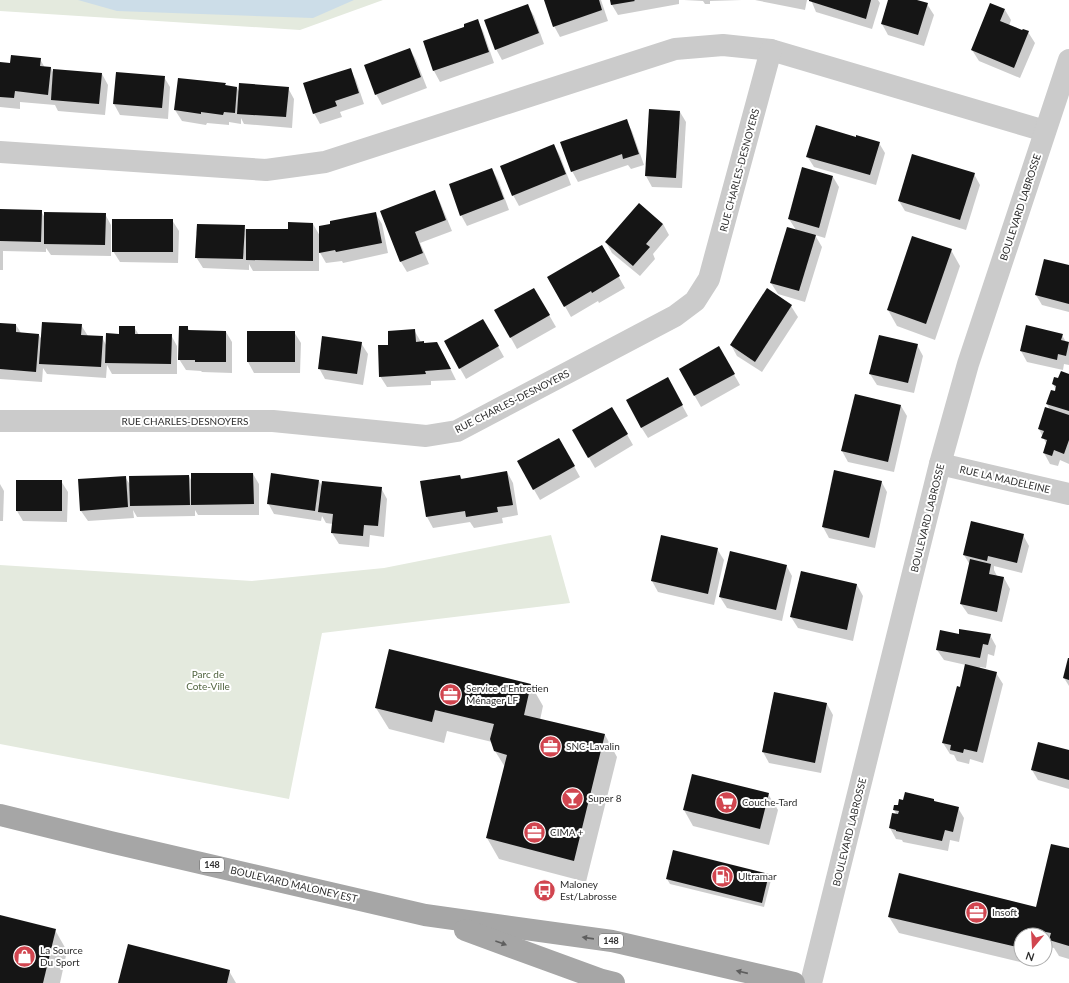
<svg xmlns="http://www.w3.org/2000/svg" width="1069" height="983" font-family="Lato,sans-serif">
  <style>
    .green { fill: #e4eade }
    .water { fill: #ccdde8 }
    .shadow { fill: #0003 }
    .building { fill: #151515 }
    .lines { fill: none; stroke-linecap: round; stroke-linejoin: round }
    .minor { stroke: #cbcbcb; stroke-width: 22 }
    .major { stroke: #a6a6a6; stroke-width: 22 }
    .oneway { fill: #5e5e5e }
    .labels { text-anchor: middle; stroke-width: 4; stroke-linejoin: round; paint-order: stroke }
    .shield { fill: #fff; stroke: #6d6d6d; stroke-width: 1 }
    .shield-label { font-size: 9px; font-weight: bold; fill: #2e2e2e }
    .street-label { font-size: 10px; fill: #2e2e2e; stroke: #fff }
    .park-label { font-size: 10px; fill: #526541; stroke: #fff }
    .poi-label { font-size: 10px; fill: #2e2e2e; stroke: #fff; text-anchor: start }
  </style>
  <rect width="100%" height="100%" fill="#fff"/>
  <g class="green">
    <path d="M0 0H383L300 30 0 11Z"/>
    <path d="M551 535 570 603 322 633 289 799 0 744V565L252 581 384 568Z"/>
  </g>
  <path class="water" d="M78 0H354L313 18 117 11Z"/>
  <g class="shadow">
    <path d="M545 0H601L608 21 560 37 554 26Z"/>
    <path d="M611 0H679V4L618 15 612 5Z"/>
    <path d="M684 0H742L710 1V4H705L703 1Z"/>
    <path d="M755 0H807L805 10Z"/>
    <path d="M811 0H878L880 3 872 29 816 12Z"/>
    <path d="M889 0H914L927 4 934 15 924 46 888 35 882 24Z"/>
    <path d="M528 6 534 16 544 44 502 60 496 49Z"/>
    <path d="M1005 10 1011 20 1009 26 1028 32 1035 43 1020 78 979 61 972 50Z"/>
    <path d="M477 20 483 31 494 63 440 82 434 71 424 41 465 27Z"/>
    <path d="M410 49 416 60 427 88 382 105 376 94Z"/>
    <path d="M40 59 45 68H51L54 74H102L108 85 105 115 58 111 55 105 20 102V109L0 107V63L11 64Z"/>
    <path d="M350 69 356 80 364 104 340 112 342 117 320 124 314 113Z"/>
    <path d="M117 73 164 77 170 87 168 119 120 115 114 104Z"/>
    <path d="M225 84 226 87 237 88 240 93 288 88 294 99 292 128 244 124 241 118V124L229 122V125L207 123 206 125 182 121 175 110Z"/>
    <path d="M680 112 686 122 682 188 652 187 646 176Z"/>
    <path d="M626 120 632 131 644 165 631 169 628 165 578 182 572 171Z"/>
    <path d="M856 138 879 143 885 153 876 185 814 167 807 156Z"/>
    <path d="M554 145 560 156 571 185 519 206 513 195Z"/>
    <path d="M492 169 498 180 509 210 467 226 461 215Z"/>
    <path d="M974 174 980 185 966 230 905 211 899 201Z"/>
    <path d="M833 177 839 187 825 238 815 235 822 247 805 302 778 294 771 283 796 230 789 219Z"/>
    <path d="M434 191 440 202 452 231 420 243 429 264 407 272 401 262 381 212Z"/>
    <path d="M0 210 41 211 45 218 105 214 111 225V256L51 255 46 248V252L3 251V270H0Z"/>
    <path d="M375 213 382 224 388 253 343 263 342 261 326 263 319 251V271H253L249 264V270L203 268 196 257 244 226 246 230H289L313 224 320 236Z"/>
    <path d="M172 220 179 231 178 263 120 262 113 251Z"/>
    <path d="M663 224 669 235 653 254 655 259 640 276 612 253 606 242Z"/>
    <path d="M602 247 625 288 599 303 598 301 571 317 549 278Z"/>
    <path d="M951 250 960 266 935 340 897 326 888 310Z"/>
    <path d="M1069 266V312L1042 305 1036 295Z"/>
    <path d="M534 289 556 327 517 349 496 311Z"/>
    <path d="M791 306 798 317 762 372 737 356 731 345Z"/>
    <path d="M483 320 504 357 466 379 445 342Z"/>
    <path d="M16 325 21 333 39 335 42 340 81 325 88 336 102 337 106 345 120 335 134 327 139 335H171L177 346V374H112L107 365 106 378 47 374 43 368 42 382 0 379V332Z"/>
    <path d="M187 327 190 331 226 332 232 342V373L202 372 201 371 186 370 179 359Z"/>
    <path d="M414 330 421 342H424L425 344 443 354 456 380 431 381V385L387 387 380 376 389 345Z"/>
    <path d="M294 332 301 343 300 373H254L248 362Z"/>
    <path d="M1062 335 1066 342 1069 343V365L1064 364 1063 370 1027 362 1021 351Z"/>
    <path d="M361 343 368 354 363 385 325 379 319 368Z"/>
    <path d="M917 345 923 356 914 393 877 385 870 374Z"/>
    <path d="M719 348 740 385 701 407 680 370Z"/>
    <path d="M1069 375V464L1060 460 1058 466 1050 464 1044 453 1047 445 1039 429 1050 410 1047 404 1056 390 1053 384Z"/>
    <path d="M673 389 688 416 648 438 641 427Z"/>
    <path d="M901 406 907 416 894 472 848 462 842 451Z"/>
    <path d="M612 408 633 445 595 468 573 430Z"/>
    <path d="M559 439 580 477 540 500 518 462Z"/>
    <path d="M507 472 513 483 518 515 502 518 503 523 474 528 470 522 433 528 427 517 460 476 462 479Z"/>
    <path d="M253 474 259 484V515H198L195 510V516L137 517 133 510 134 518 88 521 81 511 125 477 131 486 189 476 192 482Z"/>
    <path d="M61 481 68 492 67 522 23 521 17 511Z"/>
    <path d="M319 481 322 486 381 488 387 499 384 537 370 535 369 547 339 544 332 533 333 524 326 523 322 516 321 521 274 514 268 503Z"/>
    <path d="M881 481 887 492 875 548 829 538 823 527Z"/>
    <path d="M0 484 4 491 3 521H0Z"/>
    <path d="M1023 535 1029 546 1022 573 994 566V570L997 576 1004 578 1010 589 1002 622 968 614 961 604 970 565 964 555Z"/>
    <path d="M717 549 724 560 714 605 658 592 652 581Z"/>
    <path d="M786 565 792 576 782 621 727 608 720 597Z"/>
    <path d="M802 572 857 585 863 596 853 641 798 628 791 617Z"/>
    <path d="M960 635H990L996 646 994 656 988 654 986 668 980 667 979 669 996 673 1003 684 983 763 970 759 969 764 957 761 954 755 950 754 943 743 966 665 944 660 937 650Z"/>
    <path d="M1069 660V686L1064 678Z"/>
    <path d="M531 685 543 706 540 720 605 735 617 757 586 882 499 859 487 838 505 767 495 751 492 742 447 731 444 743 389 729 376 708Z"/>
    <path d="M827 704 833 715 821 773 769 763 763 752Z"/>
    <path d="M1069 751V789L1038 780 1032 770Z"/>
    <path d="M768 794 778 810 769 845 693 826 684 810Z"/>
    <path d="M934 800 935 803 958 808 964 818 959 842 950 840 948 851 903 842 902 840 896 839 890 828 897 815 894 810 898 807Z"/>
    <path d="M1069 849V959L1059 956 1054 948 1045 946V935H1021V959H1035L1033 965 899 933 889 917 1037 908Z"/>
    <path d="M768 875 771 880 764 907 670 884 667 879Z"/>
    <path d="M0 916 55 930 67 951 60 983H0Z"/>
    <path d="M229 971 236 983H119Z"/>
  </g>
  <g class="building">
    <path d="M544 0H599L602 10 553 27Z"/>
    <path d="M610 0H634L635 1 611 5Z"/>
    <path d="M809 0H871L866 19 809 1Z"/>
    <path d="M888 0H917L928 3 918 35 881 24Z"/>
    <path d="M990 3 1005 9 1000 21 1022 30 1023 29 1029 31 1014 68 971 50Z"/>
    <path d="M528 4 539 33 495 50 484 20Z"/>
    <path d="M478 19 489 52 433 71 423 41 464 27V24Z"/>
    <path d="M410 48 421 77 375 95 364 65Z"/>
    <path d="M11 55 41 58 40 66 51 67 48 95 15 91 14 98 0 97V62L10 63Z"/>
    <path d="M351 68 359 93 335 101 337 106 313 114 303 83Z"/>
    <path d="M53 69 102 73 99 104 51 100Z"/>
    <path d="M116 72 165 76 162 108 113 104Z"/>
    <path d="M178 78 226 83 225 85 237 87 235 113 224 112 223 115 201 112V114L174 110Z"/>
    <path d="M239 83 289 87 286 117 237 114Z"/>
    <path d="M649 109 680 111 676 178 645 176Z"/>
    <path d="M627 119 639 154 623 159 622 154 571 172 560 142Z"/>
    <path d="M816 125 856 137V135L880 142 870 175 806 157Z"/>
    <path d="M554 144 566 174 512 196 500 166Z"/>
    <path d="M912 154 975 173 960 220 898 201Z"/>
    <path d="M802 167 833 176 819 228 788 219Z"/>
    <path d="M492 168 504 199 460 216 449 184Z"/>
    <path d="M435 190 446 220 415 232 423 253 400 262 380 211Z"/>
    <path d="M639 203 663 224 646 244 650 247 633 266 605 242Z"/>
    <path d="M0 209 42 210 41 242 0 241Z"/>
    <path d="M44 212 106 213 105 245 44 244Z"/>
    <path d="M376 212 382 243 336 252 335 250 319 253V226L330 224V221Z"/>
    <rect x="112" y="219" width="61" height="33"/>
    <path d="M288 222 313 223V261L246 260V229H288Z"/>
    <path d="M197 224 245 225 243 259 195 258Z"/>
    <path d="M787 227 816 235 799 291 770 283Z"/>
    <path d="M912 236 952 249 926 324 887 310Z"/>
    <path d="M602 245 620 276 592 293 591 291 564 307 547 277Z"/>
    <path d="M1044 259 1069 265V304L1035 295Z"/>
    <path d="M534 288 550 315 510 338 494 310Z"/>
    <path d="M767 288 792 305 755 362 730 345Z"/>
    <path d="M483 319 499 346 459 369 444 341Z"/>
    <path d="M42 322 82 324 81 335 103 336 101 367 39 364Z"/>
    <path d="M0 323 16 324V332L39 334 36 372 0 369Z"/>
    <path d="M1026 325 1063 334 1061 340 1069 342 1066 356 1058 354 1057 360 1020 351Z"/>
    <path d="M119 326H135V334H172L171 364 105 363 106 333 119 334Z"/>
    <path d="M179 326H188V330L226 331V362H195V360H178Z"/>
    <path d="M415 329 416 342 424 341V343L437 342 451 369 425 371 426 374 379 377 378 345H388V331Z"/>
    <rect x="247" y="331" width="48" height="31"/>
    <path d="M879 335 918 344 908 383 869 374Z"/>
    <path d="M322 336 362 342 357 374 318 369Z"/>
    <path d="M719 346 735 374 694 396 679 369Z"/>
    <path d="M1061 371 1069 374V411L1046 404 1051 390 1055 391 1056 386 1052 384 1054 377 1058 378Z"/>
    <path d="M668 377 683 405 641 428 626 400Z"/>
    <path d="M855 394 901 405 888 462 841 451Z"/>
    <path d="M612 407 628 434 588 458 572 430Z"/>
    <path d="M1045 407 1069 415V440L1064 454 1054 450 1052 456 1043 453 1047 440 1041 438 1044 431 1038 429Z"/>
    <path d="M559 438 575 466 533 490 517 461Z"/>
    <path d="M834 470 882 481 869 538 822 527Z"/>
    <path d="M507 471 513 505 497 507 498 512 466 517 465 511 426 517 420 481 460 475 461 479Z"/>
    <path d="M191 473H253L254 504 191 505Z"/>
    <path d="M271 473 319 480 315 511 267 504Z"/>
    <path d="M189 475 190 505 130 506 129 476Z"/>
    <path d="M126 476 128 507 80 511 78 479Z"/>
    <rect x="16" y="480" width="46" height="31"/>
    <path d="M322 481 382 487 378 526 364 525 363 536 331 533 333 514 318 512Z"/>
    <path d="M971 521 1024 534 1017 563 988 556 987 561 963 555Z"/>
    <path d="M661 535 718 548 708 594 651 581Z"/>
    <path d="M730 551 787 565 776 610 719 597Z"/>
    <path d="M970 559 991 564 989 574 1004 577 997 612 960 604Z"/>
    <path d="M801 571 857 584 847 630 790 617Z"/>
    <path d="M959 629 991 634 988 645 983 644 980 658 936 650 940 630 959 634Z"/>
    <path d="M389 649 531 684 524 715 605 734 574 861 486 838 507 755 494 751 490 739 494 724 435 710 432 722 375 708Z"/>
    <path d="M1068 658H1069V680L1063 678Z"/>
    <path d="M965 664 997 672 977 752 964 749 963 753 950 750 951 745 942 743 957 686 960 687Z"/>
    <path d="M774 692 827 703 815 763 762 752Z"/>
    <path d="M1038 742 1069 750V780L1031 770Z"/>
    <path d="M692 774 769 793 760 829 683 810Z"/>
    <path d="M905 792 934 799V801L959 807 953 832 945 830 942 841 896 831V830L889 828 892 813 898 814 899 811 893 810 894 805H898L899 799 903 800Z"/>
    <path d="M1051 844 1069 848V946L1049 940 1051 933 1030 929 1028 935H1021V948L888 917 899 873 1036 907Z"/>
    <path d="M673 850 769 874 762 903 666 879Z"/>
    <path d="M0 915 56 929 43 983H0Z"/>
    <path d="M128 944 230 970 227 983H118Z"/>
  </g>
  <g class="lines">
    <g class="minor">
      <path d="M0 152 266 170 325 162 675 49 723 45 771 50 1045 131"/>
      <path d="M0 421H273L426 436 457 431 675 316 695 301 709 279 771 50"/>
      <path d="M940 464 1069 494"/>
      <path d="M811 983 940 464 968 364 1069 60"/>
    </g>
    <g class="major">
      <path d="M0 815 110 842 425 915 612 941 794 983"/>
      <path d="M465 930 602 980 614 983"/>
    </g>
  </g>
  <defs><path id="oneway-solid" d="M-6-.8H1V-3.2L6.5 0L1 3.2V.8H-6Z"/></defs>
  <g class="oneway">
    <use href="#oneway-solid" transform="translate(588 938) rotate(-172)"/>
    <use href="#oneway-solid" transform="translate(501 943) rotate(20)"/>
    <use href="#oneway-solid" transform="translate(742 972) rotate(-167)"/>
  </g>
  <defs>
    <symbol id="office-disc" viewBox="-11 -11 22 22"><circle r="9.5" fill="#d1454f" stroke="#fff"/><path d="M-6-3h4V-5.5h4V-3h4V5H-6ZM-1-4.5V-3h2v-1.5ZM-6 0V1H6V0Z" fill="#fff"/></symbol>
    <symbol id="bar-disc" viewBox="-11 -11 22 22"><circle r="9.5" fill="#d1454f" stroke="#fff"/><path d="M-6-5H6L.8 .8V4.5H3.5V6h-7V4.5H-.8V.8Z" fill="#fff"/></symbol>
    <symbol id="supermarket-disc" viewBox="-11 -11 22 22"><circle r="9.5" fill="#d1454f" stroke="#fff"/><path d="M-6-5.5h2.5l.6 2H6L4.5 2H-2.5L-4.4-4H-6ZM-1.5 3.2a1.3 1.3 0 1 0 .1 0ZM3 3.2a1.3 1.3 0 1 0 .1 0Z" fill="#fff"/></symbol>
    <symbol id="fuel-disc" viewBox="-11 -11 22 22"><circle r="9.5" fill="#d1454f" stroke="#fff"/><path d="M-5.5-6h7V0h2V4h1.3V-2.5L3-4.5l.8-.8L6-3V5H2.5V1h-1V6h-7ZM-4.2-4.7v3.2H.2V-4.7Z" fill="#fff"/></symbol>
    <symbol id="bus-disc" viewBox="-11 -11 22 22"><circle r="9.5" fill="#d1454f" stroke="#fff"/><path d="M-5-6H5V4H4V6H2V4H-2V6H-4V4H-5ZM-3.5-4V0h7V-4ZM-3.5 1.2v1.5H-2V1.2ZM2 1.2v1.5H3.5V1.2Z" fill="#fff"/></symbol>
    <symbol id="shop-disc" viewBox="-11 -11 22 22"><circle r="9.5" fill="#d1454f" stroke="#fff"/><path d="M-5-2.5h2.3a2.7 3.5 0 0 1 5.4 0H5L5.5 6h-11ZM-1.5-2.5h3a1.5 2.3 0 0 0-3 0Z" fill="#fff"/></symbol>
  </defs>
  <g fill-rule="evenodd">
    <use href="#office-disc" x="438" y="682" width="25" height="25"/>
    <use href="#office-disc" x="538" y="734" width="25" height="25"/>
    <use href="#bar-disc" x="560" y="786" width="25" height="25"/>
    <use href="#supermarket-disc" x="714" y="790" width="25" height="25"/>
    <use href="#office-disc" x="522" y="820" width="25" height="25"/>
    <use href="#fuel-disc" x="710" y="864" width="25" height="25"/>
    <use href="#bus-disc" x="532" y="878" width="25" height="25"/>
    <use href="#office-disc" x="964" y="900" width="25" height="25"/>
    <use href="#shop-disc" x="12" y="944" width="25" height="25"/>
  </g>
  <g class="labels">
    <g class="shield">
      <rect x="200" y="858" width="24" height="14" rx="3"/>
      <rect x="599" y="934" width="24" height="14" rx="3"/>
    </g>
    <g class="shield-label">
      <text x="212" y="868">148</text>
      <text x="611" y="944">148</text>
    </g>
    <g class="street-label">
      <text transform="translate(739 170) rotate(-75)" y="4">RUE CHARLES-DESNOYERS</text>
      <text transform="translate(1020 207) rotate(-72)" y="4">BOULEVARD LABROSSE</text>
      <text transform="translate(512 401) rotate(-27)" y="4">RUE CHARLES-DESNOYERS</text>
      <text x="185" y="425">RUE CHARLES-DESNOYERS</text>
      <text transform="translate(1005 479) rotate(13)" y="4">RUE LA MADELEINE</text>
      <text transform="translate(927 518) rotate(-76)" y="4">BOULEVARD LABROSSE</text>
      <text transform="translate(849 832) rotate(-76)" y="4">BOULEVARD LABROSSE</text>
      <text transform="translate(294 884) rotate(13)" y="4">BOULEVARD MALONEY EST</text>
    </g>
    <g class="park-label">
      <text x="208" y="678">Parc de<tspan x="208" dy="12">Cote-Ville</tspan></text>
    </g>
    <g class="poi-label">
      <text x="466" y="692">Service d'Entretien<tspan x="466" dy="12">Ménager LF</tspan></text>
      <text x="566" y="750">SNC-Lavalin</text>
      <text x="588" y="802">Super 8</text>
      <text x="742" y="806">Couche-Tard</text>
      <text x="550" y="836">CIMA +</text>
      <text x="738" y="880">Ultramar</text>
      <text x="560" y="888">Maloney<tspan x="560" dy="12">Est/Labrosse</tspan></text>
      <text x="992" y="916">Insoft</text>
      <text x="40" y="954">La Source<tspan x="40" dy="12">Du Sport</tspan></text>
    </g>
  </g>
  <g transform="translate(1033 947) rotate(198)"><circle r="19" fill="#ffffff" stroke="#ababab"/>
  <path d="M0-3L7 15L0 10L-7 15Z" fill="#d1454f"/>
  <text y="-6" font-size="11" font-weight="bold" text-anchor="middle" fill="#2e2e2e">N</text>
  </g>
</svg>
